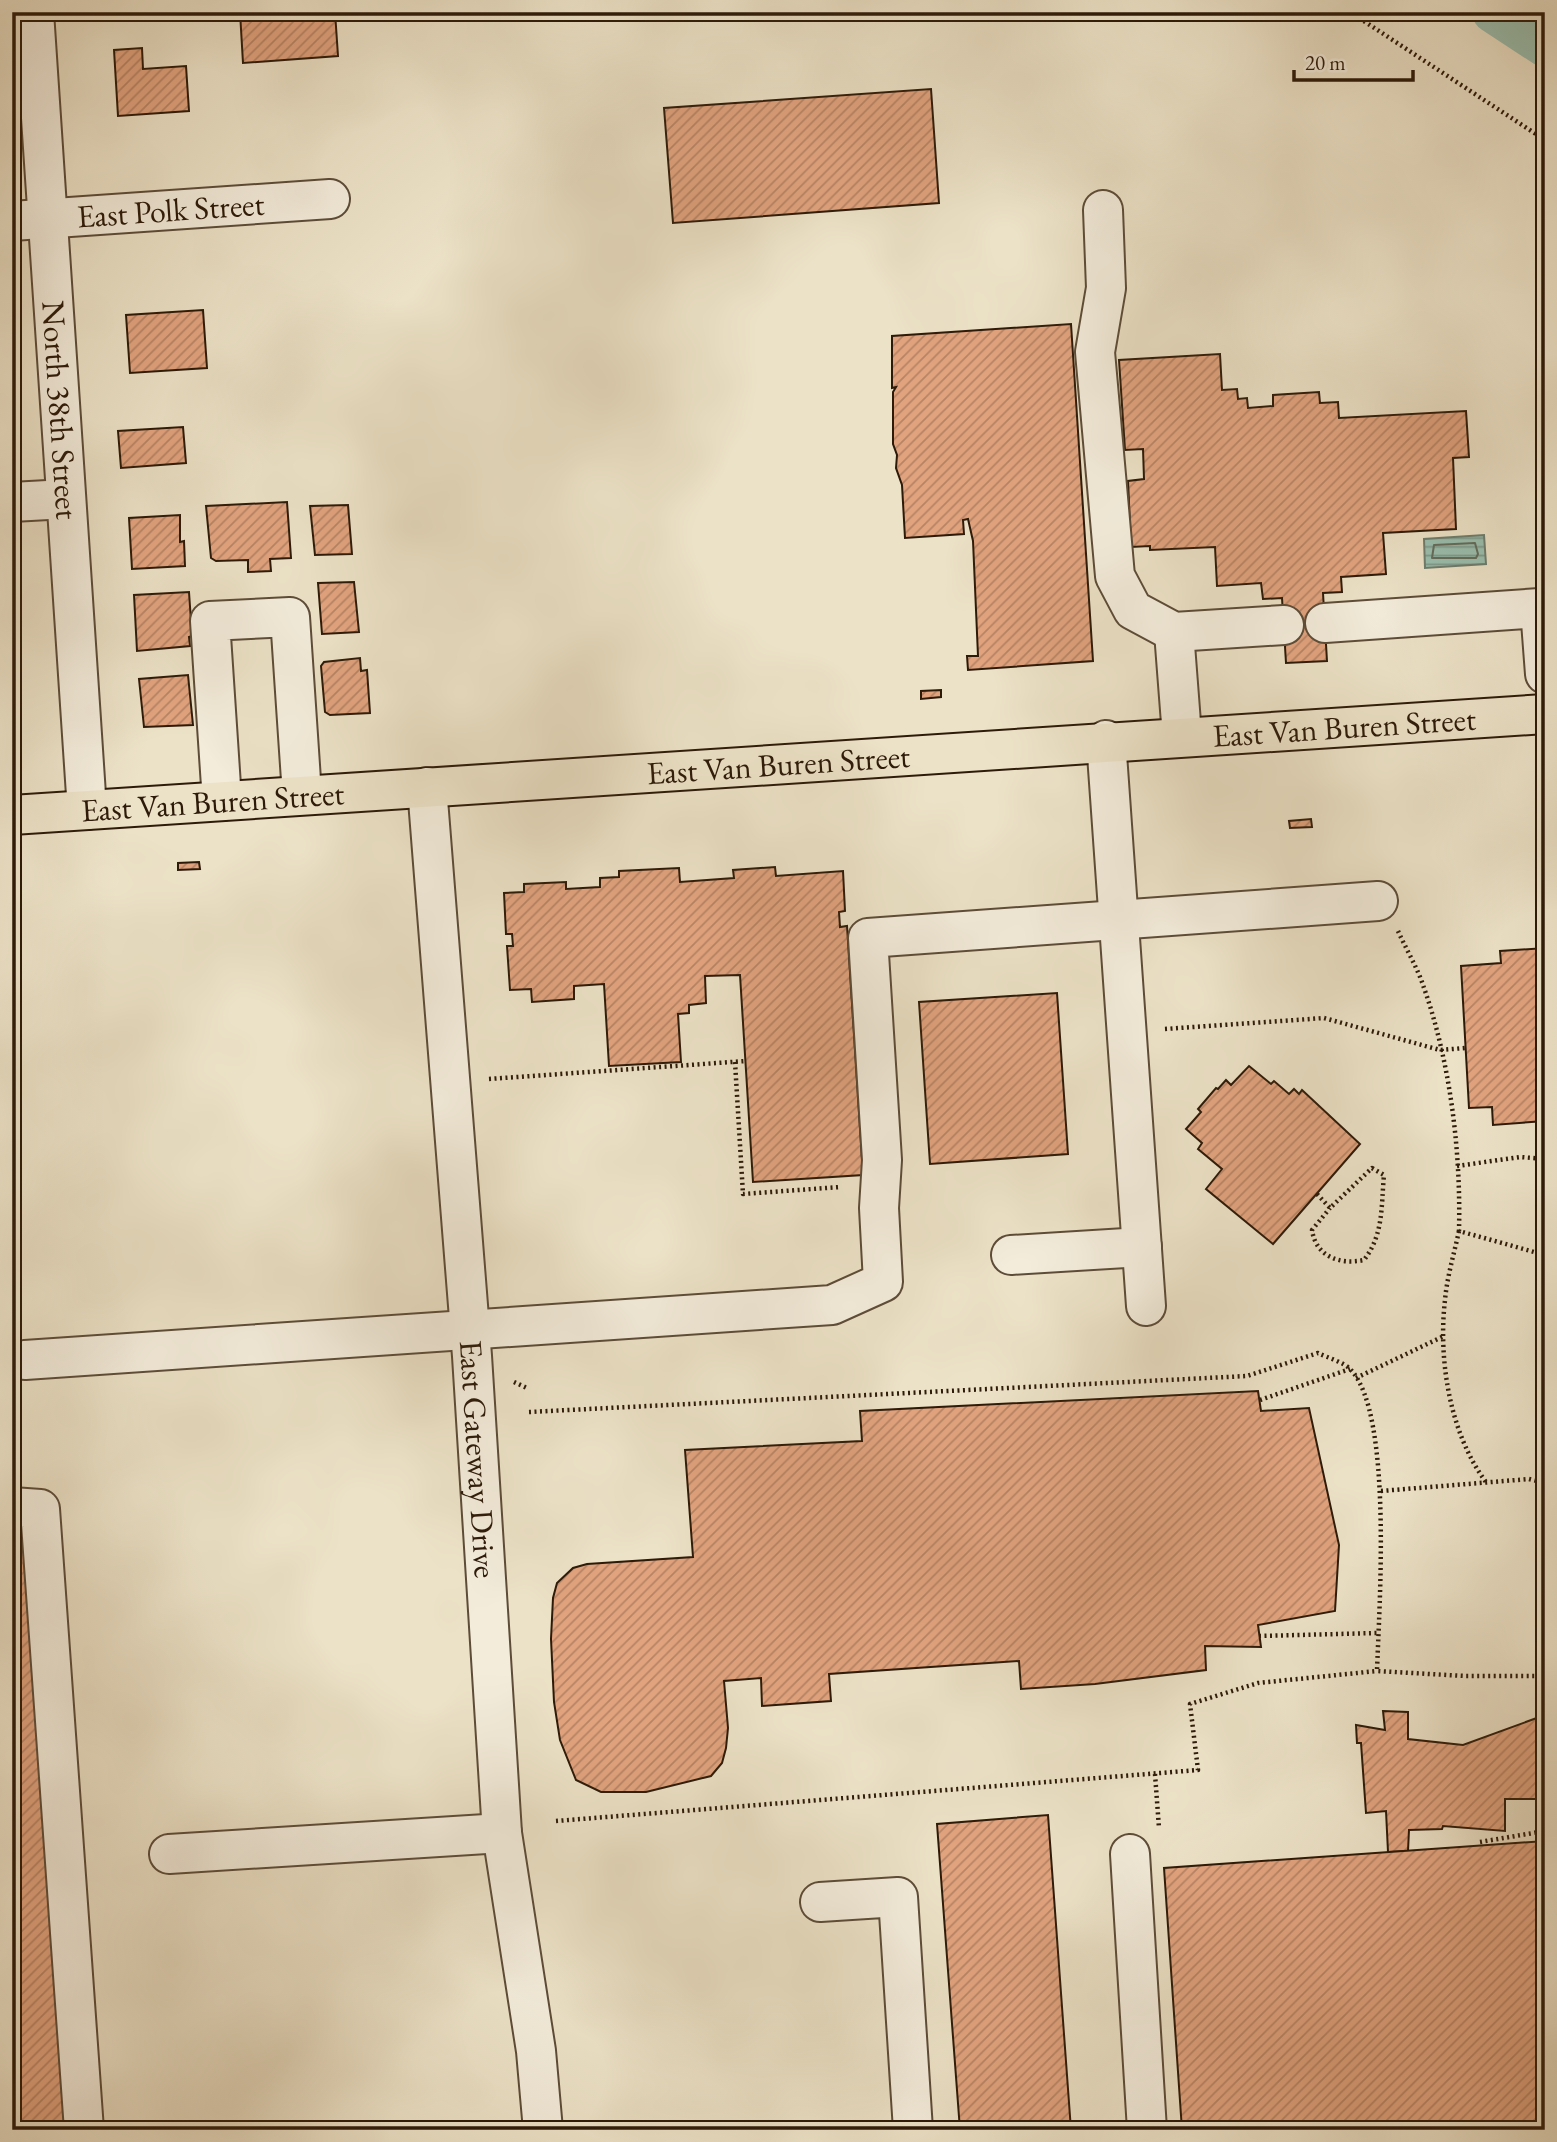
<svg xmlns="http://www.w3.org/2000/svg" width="1557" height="2142" font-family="'EB Garamond',serif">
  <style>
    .water { fill: url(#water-rules); stroke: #6e7d6d; stroke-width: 2 }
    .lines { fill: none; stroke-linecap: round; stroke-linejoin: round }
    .shore { stroke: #646c5c; stroke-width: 2 }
    .canal { stroke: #9abfaf; stroke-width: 42 }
    .building { fill: url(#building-hatch); stroke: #2d1a09; stroke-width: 2 }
    .minor-casing { stroke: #5d4c38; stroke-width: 42 }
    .major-casing { stroke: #2d1a09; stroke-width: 42 }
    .path { stroke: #2d1a09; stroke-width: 4.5; stroke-dasharray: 2 3.5; stroke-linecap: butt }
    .minor { stroke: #f3ecdb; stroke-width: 38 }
    .major { stroke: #ece2c7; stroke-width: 38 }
    .labels { text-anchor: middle; stroke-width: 6; stroke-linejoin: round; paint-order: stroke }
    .street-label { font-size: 32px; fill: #2d1a09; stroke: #f3ecdb }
  </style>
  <defs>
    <pattern id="water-rules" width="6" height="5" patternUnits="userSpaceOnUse" patternTransform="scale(1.75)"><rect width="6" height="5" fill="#9abfaf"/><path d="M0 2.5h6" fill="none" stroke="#7e9a8d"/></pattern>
    <pattern id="building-hatch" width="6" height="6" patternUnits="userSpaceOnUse" patternTransform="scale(1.75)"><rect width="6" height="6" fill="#e1a37e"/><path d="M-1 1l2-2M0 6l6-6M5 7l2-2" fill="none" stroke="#b78465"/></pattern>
  </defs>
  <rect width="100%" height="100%" fill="#ece2c7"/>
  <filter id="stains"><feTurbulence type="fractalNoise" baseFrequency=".00286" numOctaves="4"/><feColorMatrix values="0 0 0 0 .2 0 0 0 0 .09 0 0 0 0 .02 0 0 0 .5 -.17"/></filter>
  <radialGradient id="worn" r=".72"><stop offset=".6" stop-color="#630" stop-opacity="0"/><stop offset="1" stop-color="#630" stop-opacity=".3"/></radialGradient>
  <path class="water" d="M1484 535 1486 564 1425 568 1424 539Z"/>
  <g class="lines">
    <path class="shore" d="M1475 543 1478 554 1476 558H1432L1434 545Z"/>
    <path class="canal" d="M1493 12 1545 46"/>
  </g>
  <g class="building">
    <path d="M240 12H335L338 56 243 63Z"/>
    <path d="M142 48 143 69 186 66 189 111 118 116 114 50Z"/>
    <path d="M931 89 939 203 673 223 664 108Z"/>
    <path d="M203 310 207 368 130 373 126 315Z"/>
    <path d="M1071 324 1093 661 968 670 967 656H978L973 541 968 519 963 520 964 534 905 538 902 485 896 468 897 455 893 444V392L896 387 892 388V336Z"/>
    <path d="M1220 354 1222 390 1237 389 1238 399 1247 398 1248 408 1273 406V395L1319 392 1320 403 1338 402 1339 418 1466 411 1469 457 1453 458 1456 529 1383 533 1386 574 1341 577 1342 592 1323 593 1327 661 1286 663 1282 598 1263 599 1261 583 1217 586 1215 547 1150 550V546L1131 547 1128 481 1144 479 1143 449 1125 450 1119 360Z"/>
    <path d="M183 427 186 463 121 468 118 431Z"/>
    <path d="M287 502 291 558 270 559 271 571 248 572V560L216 561 211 558 206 506Z"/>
    <path d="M348 505 352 554 315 555 310 506Z"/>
    <path d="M180 515V542L184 541 185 566 132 569 129 518Z"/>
    <path d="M354 582 359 632 322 634 318 583Z"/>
    <path d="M189 592 192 636 189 637 190 646 137 651 134 595Z"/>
    <path d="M360 658 361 671 367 670 370 713 330 715 325 712 321 666 324 662Z"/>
    <path d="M188 675 193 725 144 727 139 679Z"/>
    <path d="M941 690V697L921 699V691Z"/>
    <path d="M1311 819 1312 827 1290 828 1289 821Z"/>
    <path d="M199 862 200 869 178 870V863Z"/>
    <path d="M775 867 776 876 843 871 845 911 839 912 840 927 847 926 863 1175 753 1182 740 975 705 976 706 1003 689 1005V1013L678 1014 681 1062 609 1066 604 984 574 986V999L532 1002 531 989 510 990 507 946H513L512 934H506L504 893 524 892V884L566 882V889L600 887V878L619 877V871L679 868 680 882 734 878 733 870Z"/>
    <path d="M1545 948V1121L1493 1125 1492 1107 1469 1108 1461 966 1501 963 1500 951Z"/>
    <path d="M1057 993 1068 1154 930 1164 919 1002Z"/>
    <path d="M1249 1066 1271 1084 1274 1081 1289 1094 1294 1089 1299 1094 1302 1090 1360 1144 1273 1244 1206 1189 1222 1169 1198 1149 1202 1143 1186 1129 1201 1112 1198 1109 1216 1088 1218 1089 1226 1080 1231 1085Z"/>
    <path d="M1258 1391 1261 1411 1309 1408 1339 1545 1335 1611 1258 1625 1261 1647 1205 1646 1206 1670 1095 1684 1021 1689 1019 1661 829 1674 831 1701 762 1706 761 1678 724 1681 728 1728 726 1748 722 1763 711 1776 646 1792H601L576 1780 560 1740 554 1702 551 1639 553 1598 557 1583 573 1568 587 1564 693 1557 685 1450 862 1441 860 1411Z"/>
    <path d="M23 1531 65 2130H12V1532Z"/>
    <path d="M1383 1711 1408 1712V1739L1463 1745 1545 1715V1799H1505V1831L1443 1826 1442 1829 1409 1830 1408 1851 1388 1852 1386 1811 1366 1813 1361 1743H1357L1356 1725 1385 1730Z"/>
    <path d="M1048 1815 1071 2130H960L937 1824Z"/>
    <path d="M1545 1841V2130H1182L1164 1868Z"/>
  </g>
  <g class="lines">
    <defs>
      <g id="minor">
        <path id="s1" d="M34 12 87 810"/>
        <path d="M1103 210 1106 288 1095 352 1115 576 1133 610 1174 632 1284 625"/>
        <path id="s2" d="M12 221 330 199"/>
        <path d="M12 502 66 499"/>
        <path d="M1325 623 1540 608 1545 674"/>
        <path d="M1174 632 1182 736"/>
        <path d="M1106 740 1146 1306"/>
        <path id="s3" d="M427 787 472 1356 502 1833 536 2051 543 2130"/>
        <path d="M222 801 210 621 290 617 302 795"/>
        <path d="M1011 1255 1142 1247"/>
        <path d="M25 1360 832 1305 883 1282 879 1208 882 1160 868 938 1378 901"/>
        <path d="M12 1507 40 1509 84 2130"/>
        <path d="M169 1854 502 1833"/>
        <path d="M1130 1854 1147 2130"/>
        <path d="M820 1902 898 1897 913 2130"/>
      </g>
      <g id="major">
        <path id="s4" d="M12 815 1545 714"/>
      </g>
    </defs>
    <use href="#minor" class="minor-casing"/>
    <use href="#major" class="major-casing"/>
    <g class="path">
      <path d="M1350 12 1545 140"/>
      <path d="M1398 931C1406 949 1417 967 1423 985 1450 1061 1461 1150 1459 1231L1545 1255"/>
      <path d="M1165 1029 1324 1018 1440 1050 1465 1048"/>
      <path d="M735 1062 743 1194 840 1187"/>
      <path d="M489 1079 746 1061"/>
      <path d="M1457 1166 1520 1157 1545 1159"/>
      <path d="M1317 1194 1330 1208 1372 1168 1384 1175C1381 1206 1384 1234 1364 1260 1340 1265 1316 1257 1312 1230L1330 1208"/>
      <path d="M1459 1231C1454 1254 1447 1277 1445 1300 1438 1360 1450 1434 1486 1482"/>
      <path d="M1356 1378 1444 1336"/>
      <path d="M514 1382 527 1388"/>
      <path d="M1260 1400 1350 1369"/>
      <path d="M529 1412 1247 1376 1318 1353C1328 1358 1344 1362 1351 1370 1393 1415 1379 1608 1377 1671L1465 1676H1537L1545 1672"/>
      <path d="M1381 1491 1529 1479 1545 1483"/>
      <path d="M1259 1636 1378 1633"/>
      <path d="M1155 1774 1159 1828"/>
      <path d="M556 1821 1198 1770 1190 1704 1258 1683 1377 1671"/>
      <path d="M1480 1842 1545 1831"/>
    </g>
    <use href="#minor" class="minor"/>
    <use href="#major" class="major"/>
  </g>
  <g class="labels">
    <g class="street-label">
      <text dy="11" stroke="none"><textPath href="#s2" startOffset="159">East Polk Street</textPath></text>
      <text dy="11" stroke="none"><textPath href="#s1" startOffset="399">North 38th Street</textPath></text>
      <text dy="11" stroke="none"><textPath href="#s4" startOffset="1335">East Van Buren Street</textPath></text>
      <text dy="11" stroke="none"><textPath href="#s4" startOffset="768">East Van Buren Street</textPath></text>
      <text dy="11" stroke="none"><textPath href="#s4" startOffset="201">East Van Buren Street</textPath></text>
      <text dy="11" stroke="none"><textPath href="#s3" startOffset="674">East Gateway Drive</textPath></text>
    </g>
  </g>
  <rect width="1557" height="2142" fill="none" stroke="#ece2c7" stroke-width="42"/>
  <rect x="14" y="14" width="1529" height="2114" fill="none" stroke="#2d1a09" stroke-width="3.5"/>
  <rect x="21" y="21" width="1515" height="2100" fill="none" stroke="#2d1a09" stroke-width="2"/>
  <path d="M1294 70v10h119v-10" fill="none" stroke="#2d1a09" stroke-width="3.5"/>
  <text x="1305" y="70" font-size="21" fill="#2d1a09" stroke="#f3ecdb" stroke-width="5" paint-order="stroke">20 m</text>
  <rect width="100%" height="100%" filter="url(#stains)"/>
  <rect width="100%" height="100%" fill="url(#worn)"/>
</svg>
